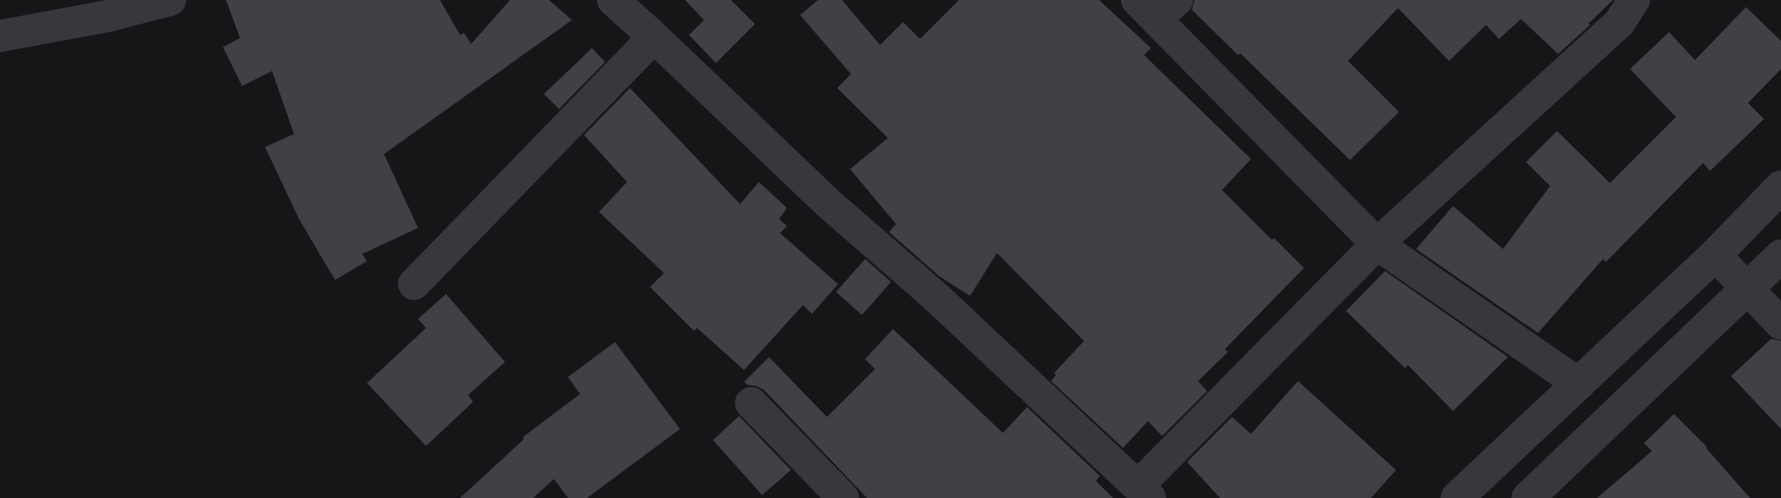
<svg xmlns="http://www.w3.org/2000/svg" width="1781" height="498" font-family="Rubik,sans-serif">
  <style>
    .building { fill: #404145 }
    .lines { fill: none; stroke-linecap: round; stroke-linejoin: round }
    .minor { stroke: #37383d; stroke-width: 32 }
    .tertiary { stroke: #37383d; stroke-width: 33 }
  </style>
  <rect width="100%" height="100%" fill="#161618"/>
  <g class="building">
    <path d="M226 0H440L460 35 464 33 471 44 510 0H549L572 20 384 154 418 228 362 254 367 261 335 280 299 219 265 147 294 134 272 71 242 86 223 47 240 38Z"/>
    <path d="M685 0H731L755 24 716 63 689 35 704 20Z"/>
    <path d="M818 0H842L880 45 903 22 920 39 959 0H1099L1151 48 1144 55 1251 159 1222 190 1272 240 1274 238 1304 268 1225 349 1228 352 1198 381 1207 391 1162 436 1148 421 1123 448 1051 381 1056 375 1054 373 1084 341 997 253 970 296 939 276 889 232 896 224 850 169 888 138 837 88 851 74 800 15Z"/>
    <path d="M1194 0H1613L1588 24 1590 25 1558 54 1521 19 1499 39 1486 25 1449 61 1398 8 1348 61 1399 112 1350 160 1240 53 1238 55 1192 10Z"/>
    <path d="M1746 7 1781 41V69L1748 103 1764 119 1710 171 1703 163 1606 262 1603 259 1538 333 1416 249 1453 206 1503 249 1550 186 1526 162 1557 131 1610 183 1676 117 1630 69 1669 32 1695 60Z"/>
    <path d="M592 48 605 62 559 109 544 94Z"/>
    <path d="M630 88 740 204 759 182 787 208 779 219 787 226 780 233 838 284 812 314 803 305 744 370 697 328 694 331 650 287 664 273 599 212 627 182 584 135Z"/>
    <path d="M865 259 891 282 862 315 836 292Z"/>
    <path d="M1385 271 1508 357 1453 411 1408 365 1405 368 1346 311Z"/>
    <path d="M446 294 505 362 468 395 473 402 426 446 367 383 426 328 418 319Z"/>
    <path d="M893 329 1003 433 1027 407 1100 476 1096 481 1113 498H867L764 390 756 386 748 385 744 382 769 357 827 417 875 369 865 359Z"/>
    <path d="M1771 339 1781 341V429L1731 376Z"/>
    <path d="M615 342 680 429 587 498H568L554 479 533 498H460L524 439 523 437 580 394 568 377Z"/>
    <path d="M1298 381 1396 470 1371 498H1220L1187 462 1232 417 1251 434Z"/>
    <path d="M1674 414 1707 447 1706 448 1750 498H1597L1652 451 1644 443Z"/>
    <path d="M739 416 791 470 762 495 713 440Z"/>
  </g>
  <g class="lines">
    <g class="minor">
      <path d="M613 0 654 37 828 203 936 297 1150 498"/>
      <path d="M1137 0 1377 244 1579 384"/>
      <path d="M1156 19 1177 0"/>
      <path d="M0 36 108 16 170 0"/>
      <path d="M1715 255 1781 324"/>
      <path d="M414 284 654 37"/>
      <path d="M751 403 843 498"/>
      <path d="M1138 486 1377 244 1619 23 1634 0"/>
    </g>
    <g class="tertiary">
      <path d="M1457 498 1715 255 1781 187"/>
      <path d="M1528 498 1781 256"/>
    </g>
  </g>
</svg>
